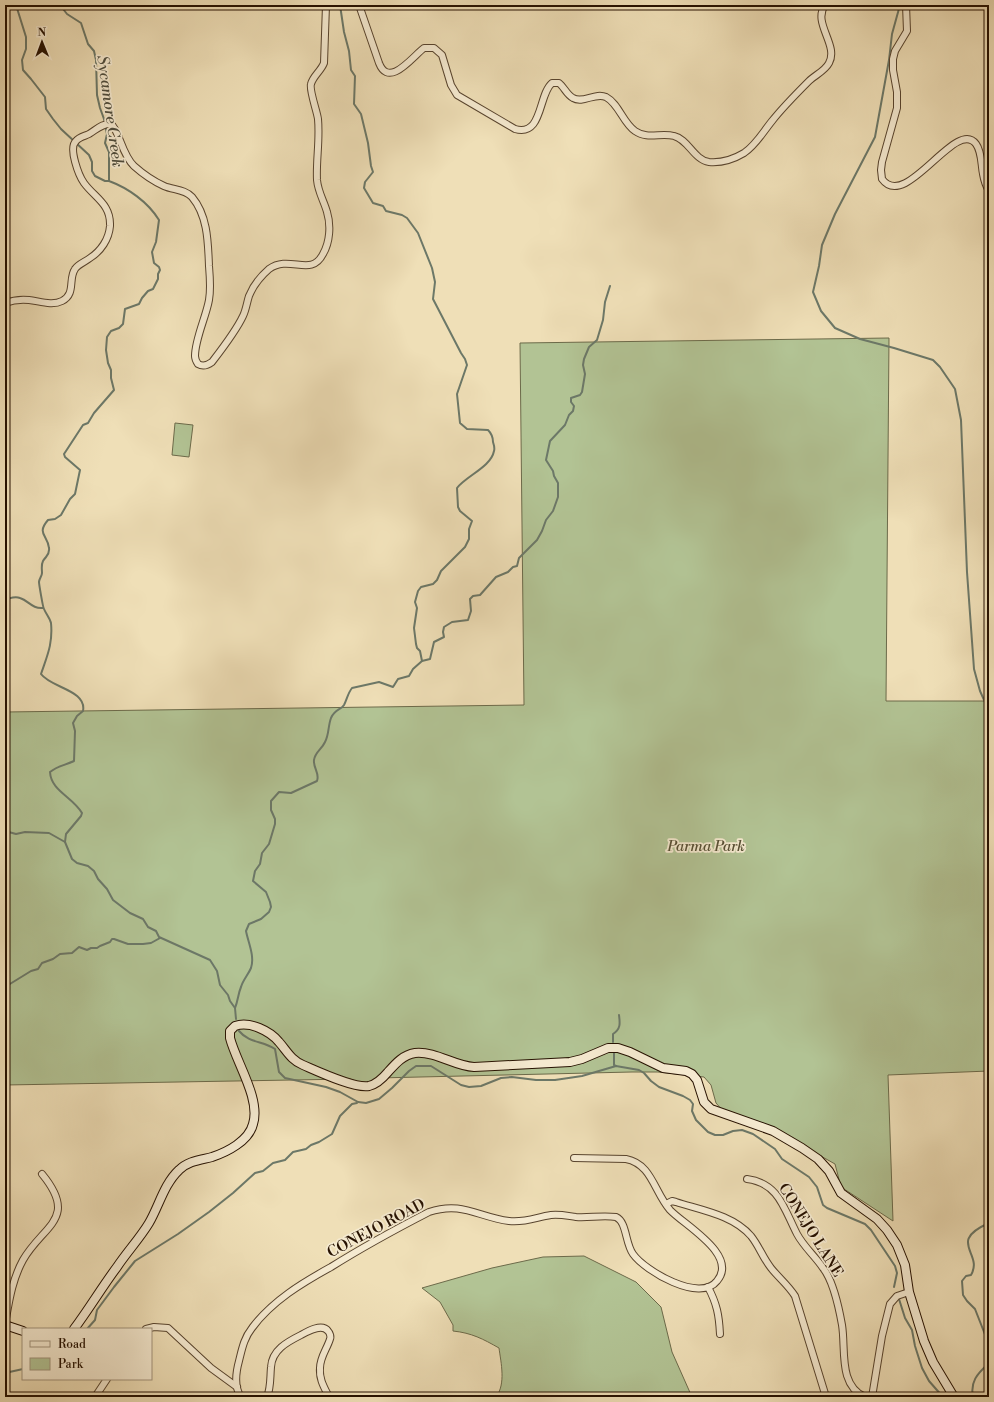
<svg xmlns="http://www.w3.org/2000/svg" width="994" height="1402" font-family="'Libre Bodoni',serif">
  <style>
    .green { fill: #b2c394; stroke: #6c6a4a }
    .lines { fill: none; stroke-linecap: round; stroke-linejoin: round }
    .stream { stroke: #6c7868; stroke-width: 2 }
    .street-casing { stroke: #58442e; stroke-width: 8 }
    .secondary-casing { stroke: #261100; stroke-width: 10 }
    .street { stroke: #f5ead0; stroke-width: 6 }
    .secondary { stroke: #f5ead0; stroke-width: 8 }
    .labels { text-anchor: middle; stroke-width: 3.5; stroke-linejoin: round; paint-order: stroke }
    .park-label { font-size: 15px; font-style: italic; fill: #574f34; stroke: #f5ead0 }
    .street-label { font-size: 15px; fill: #261100; stroke: #f5ead0 }
    .water-label { font-size: 16px; font-style: italic; fill: #4f4d3d; stroke: #f5ead0 }
  </style>
  <rect width="100%" height="100%" fill="#efdfb7"/>
  <filter id="stains"><feTurbulence type="fractalNoise" baseFrequency=".005" numOctaves="4"/><feColorMatrix values="0 0 0 0 .2 0 0 0 0 .09 0 0 0 0 .02 0 0 0 .5 -.17"/></filter>
  <radialGradient id="worn" r=".72"><stop offset=".6" stop-color="#630" stop-opacity="0"/><stop offset="1" stop-color="#630" stop-opacity=".3"/></radialGradient>
  <g class="green">
    <path d="M889 338 886 701H989V1071L888 1075 893 1221 841 1187 835 1164 787 1137 724 1112 716 1103 711 1085 704 1077 658 1072H632L378 1078 371 1086 350 1079 5 1085V712L524 705 520 343Z"/>
    <path d="M175 423 193 425 189 457 172 455Z"/>
    <path d="M584 1256 636 1282 661 1307 672 1352 692 1397H496C506 1384 501 1363 499 1348 483 1339 472 1333 453 1331V1325L440 1302 422 1288 492 1268 543 1257Z"/>
  </g>
  <g class="lines">
    <g class="stream">
      <path d="M16 5 26 37V49L22 60 23 70 31 79 45 97 46 109 53 119 61 129 89 155 92 162V171L95 176 105 181H109"/>
      <path d="M60 5 67 14 81 23 88 44 94 51 96 60 97 95 100 108 104 119 107 134 105 143 109 152V181C128 188 148 202 159 220L156 242 152 252 154 263 159 267 160 270 158 274V279L153 289 148 291 142 298 139 304 125 309 123 324 119 328 111 331 107 337 106 350 108 363 111 370V378L114 390 94 413 88 423 83 425 66 451 64 454 65 457 80 470 75 494 70 499 61 515 55 519 48 520C36 534 48 535 49 548 50 555 46 556 43 561 41 565 42 569 42 573 42 576 39 579 39 582 39 584 43 608 44 609 46 614 50 618 51 623 53 644 47 656 41 674 51 688 87 690 83 711L77 716 73 723 75 731 74 761C66 765 57 766 50 772 51 791 73 797 82 813L81 816 66 834 65 842 72 859 77 863 88 866 94 871 98 879 107 889 113 900 130 913 143 919 148 927 156 931 159 937 210 960 217 971 220 985 228 995 230 1001 235 1008 236 1019"/>
      <path d="M900 5 892 34 889 60 875 137 835 214 822 245 819 266 813 292 821 311 835 328 860 339 894 348 933 360 940 367 955 389 961 420 967 572 974 669 980 691 989 711"/>
      <path d="M5 597 7 599C11 598 15 596 20 598 29 601 32 609 43 608"/>
      <path d="M422 661 430 659 434 642 444 637 443 632 444 627 452 622 468 620 471 611 470 599 473 596 480 595 496 577 508 572 513 567 517 566 519 558 537 540 542 531 546 520 553 511 558 497V483L554 476 553 471 546 460 550 441 565 425 569 415 573 411 574 406 571 402V398L580 395 582 392 585 374 583 365 584 359 589 347 597 340 603 320 605 302 610 286"/>
      <path d="M5 831 16 834 25 832 49 833 65 842"/>
      <path d="M5 987 31 971 38 969 42 963 53 959 60 954 72 953 79 947 87 950 91 948H97L100 946 110 942 112 939H114L128 944H143L151 943 160 938"/>
      <path d="M235 1008C238 1001 238 994 241 987 243 980 248 975 251 968 255 956 248 942 246 931L249 924 261 919 269 912 271 907 270 902 266 892 253 881 255 871 260 864 262 853 269 844 275 824V819L271 810V801L279 792 291 793 317 781C320 773 313 768 314 760 315 752 322 749 325 742 329 735 328 726 331 718 335 709 341 710 344 705 347 699 348 693 352 688L379 682 393 687 398 679 409 676 413 669 422 661 420 651 417 648 416 644 414 628 417 608 415 602 418 591 421 587 433 584 437 580 441 571 465 547 469 539V529L472 521 460 511 458 507 457 488C466 476 491 467 494 451 495 448 494 445 493 442 493 437 492 434 488 430L467 429 460 423 457 394 467 365 465 359 461 353 433 299 435 282 432 268 418 233 407 218 402 215 386 211 383 206 373 203 364 188 365 182 373 172 371 166 368 143 361 114 354 104 355 76 351 70 349 51 344 32 340 5"/>
      <path d="M239 1031C249 1043 263 1041 275 1049L279 1072 285 1078 326 1087 340 1092 358 1102 366 1103 379 1099 392 1088 409 1071 416 1066H431L461 1085 469 1087 481 1086 501 1078 512 1077 536 1080H555L582 1076 616 1066 639 1070 644 1073 651 1081 659 1087 683 1096 690 1100 693 1104 692 1111 696 1120 708 1132 715 1135H723L733 1131 742 1130 753 1134 775 1149 782 1159 809 1177 817 1187 823 1205 827 1208 865 1224 871 1230 895 1266 897 1273 894 1287"/>
      <path d="M613 1042V1034C621 1029 620 1023 619 1015"/>
      <path d="M614 1052V1065L616 1066"/>
      <path d="M899 1299 905 1318 912 1330 915 1346 922 1368 929 1381 943 1397"/>
      <path d="M87 1329 95 1320 97 1310 114 1287 135 1261 178 1234 209 1212 233 1193 255 1173 263 1171 273 1163 285 1160 293 1152 306 1149 311 1145 319 1142 332 1134 340 1116 352 1104 357 1103"/>
      <path d="M5 1373 23 1369"/>
      <path d="M973 1397C970 1382 977 1374 988 1364V1347L986 1337 975 1309 967 1301 963 1295 962 1281 966 1276 971 1275C984 1253 946 1242 989 1223"/>
    </g>
    <defs>
      <g id="street">
        <path d="M359 5 379 63C389 89 413 56 424 48H434L442 55 451 85 457 95 515 129C543 137 538 95 552 83H559C564 87 567 95 573 98 583 104 595 92 606 97 619 104 623 123 635 131 648 140 661 132 674 136 688 139 694 160 709 162 721 163 734 159 744 153 756 145 763 132 772 121 783 107 796 94 809 81 815 75 825 71 829 63 839 45 812 23 825 5"/>
        <path d="M838 5 846 6 850 5"/>
        <path d="M906 5 907 31 895 51 893 59V70L897 92V108L882 162 881 170 882 179C906 212 956 117 976 144 982 152 981 165 983 174 984 180 986 186 989 191"/>
        <path d="M5 303C13 300 20 299 29 300 39 301 52 306 62 301 76 294 68 279 75 269 78 264 85 262 90 258 101 251 109 239 110 226 111 204 95 198 84 183 79 176 68 148 76 141 79 137 85 136 89 134 96 130 102 123 111 124 119 130 122 155 134 166 143 174 153 181 164 186 173 190 185 189 192 197 208 216 208 243 209 266 210 278 211 289 209 300 206 317 195 339 195 356 195 359 196 361 198 364 203 367 208 365 212 362 222 349 236 331 243 316 246 310 247 302 249 296 253 286 261 276 269 269 290 254 311 278 323 254 330 242 331 225 327 212 324 201 318 192 317 180 316 160 320 140 318 119 317 111 309 90 311 84 313 76 321 71 324 63L326 5"/>
        <path d="M747 1179C779 1183 784 1209 797 1234 804 1247 815 1256 823 1268 834 1282 839 1308 842 1325 846 1349 838 1385 865 1397"/>
        <path d="M666 1204 672 1201 676 1202C701 1210 733 1215 751 1236 759 1246 763 1258 771 1268 779 1278 788 1285 795 1296L826 1397"/>
        <path d="M708 1287C717 1304 719 1315 720 1334"/>
        <path d="M5 1324C9 1302 12 1280 23 1260 43 1225 79 1219 42 1174"/>
        <path d="M146 1329 154 1327 168 1328 211 1368 237 1387"/>
        <path d="M5 1390 7 1397"/>
        <path d="M95 1397 107 1379"/>
        <path d="M241 1397C234 1387 236 1372 239 1361 242 1349 244 1338 252 1328 272 1301 302 1283 331 1267 363 1247 396 1229 429 1212 462 1201 478 1217 509 1221 525 1223 537 1217 551 1215 560 1214 568 1216 576 1217 589 1218 602 1215 616 1217 627 1222 625 1243 633 1254 645 1271 700 1303 717 1281 739 1255 684 1225 670 1210 654 1192 652 1164 626 1159L574 1158"/>
        <path d="M267 1397C271 1387 270 1378 271 1367 272 1350 287 1342 301 1335 308 1331 322 1323 328 1331 330 1333 331 1337 330 1339 327 1349 320 1357 320 1368 319 1379 324 1387 329 1397"/>
        <path d="M872 1397 882 1336 890 1304 897 1296 909 1292"/>
      </g>
      <g id="secondary">
        <path d="M5 1325 23 1331"/>
        <path d="M74 1329C89 1309 102 1287 117 1267 127 1252 140 1238 149 1223 159 1206 164 1184 179 1170 188 1161 200 1160 212 1157 227 1152 249 1141 253 1124 261 1099 236 1062 230 1038V1031L235 1026C250 1021 270 1031 279 1042 287 1051 291 1060 303 1065 317 1071 355 1089 369 1086 377 1084 383 1078 388 1072 396 1063 403 1055 415 1053 436 1051 454 1066 474 1067L570 1062 582 1059 608 1048H618L630 1052 663 1068 686 1071 692 1074 697 1080 704 1102 711 1109 773 1131 802 1148 818 1159 829 1171 841 1193 877 1219 887 1230 897 1245 905 1265 909 1292 924 1341 933 1362 954 1397"/>
      </g>
    </defs>
    <use href="#street" class="street-casing"/>
    <use href="#secondary" class="secondary-casing"/>
    <use href="#street" class="street"/>
    <use href="#secondary" class="secondary"/>
  </g>
  <g class="labels">
    <g class="park-label">
      <text x="706" y="851">Parma Park</text>
    </g>
    <g class="street-label">
      <text transform="translate(376 1228) rotate(-28)" y="5">CONEJO ROAD</text>
      <text transform="translate(811 1230) rotate(58)" y="5">CONEJO LANE</text>
    </g>
    <g class="water-label">
      <text transform="translate(111 111) rotate(82)" y="6">Sycamore Creek</text>
    </g>
  </g>
  <rect width="994" height="1402" fill="none" stroke="#efdfb7" stroke-width="20"/>
  <rect x="6" y="6" width="982" height="1390" fill="none" stroke="#261100" stroke-width="2"/>
  <rect x="10" y="10" width="974" height="1382" fill="none" stroke="#261100"/>
  <rect x="22" y="1328" width="130" height="52" fill="#f5ead0" stroke="#a2937d"/>
  <rect x="30" y="1341" width="20" height="6" fill="#f5ead0" stroke="#a2937d"/>
  <text x="58" y="1348" font-size="12" fill="#261100">Road</text>
  <rect x="30" y="1358" width="20" height="12" fill="#b2c394" stroke="#a2937d"/>
  <text x="58" y="1368" font-size="12" fill="#261100">Park</text>
  <g transform="translate(42 42) rotate(359)" stroke="#f5ead0" stroke-width="3" paint-order="stroke">
  <path d="M0-3L7 15L0 10L-7 15Z" fill="#261100"/>
  <text y="-6" font-size="11" font-weight="bold" text-anchor="middle" fill="#261100">N</text>
  </g>
  <rect width="100%" height="100%" filter="url(#stains)"/>
  <rect width="100%" height="100%" fill="url(#worn)"/>
</svg>
